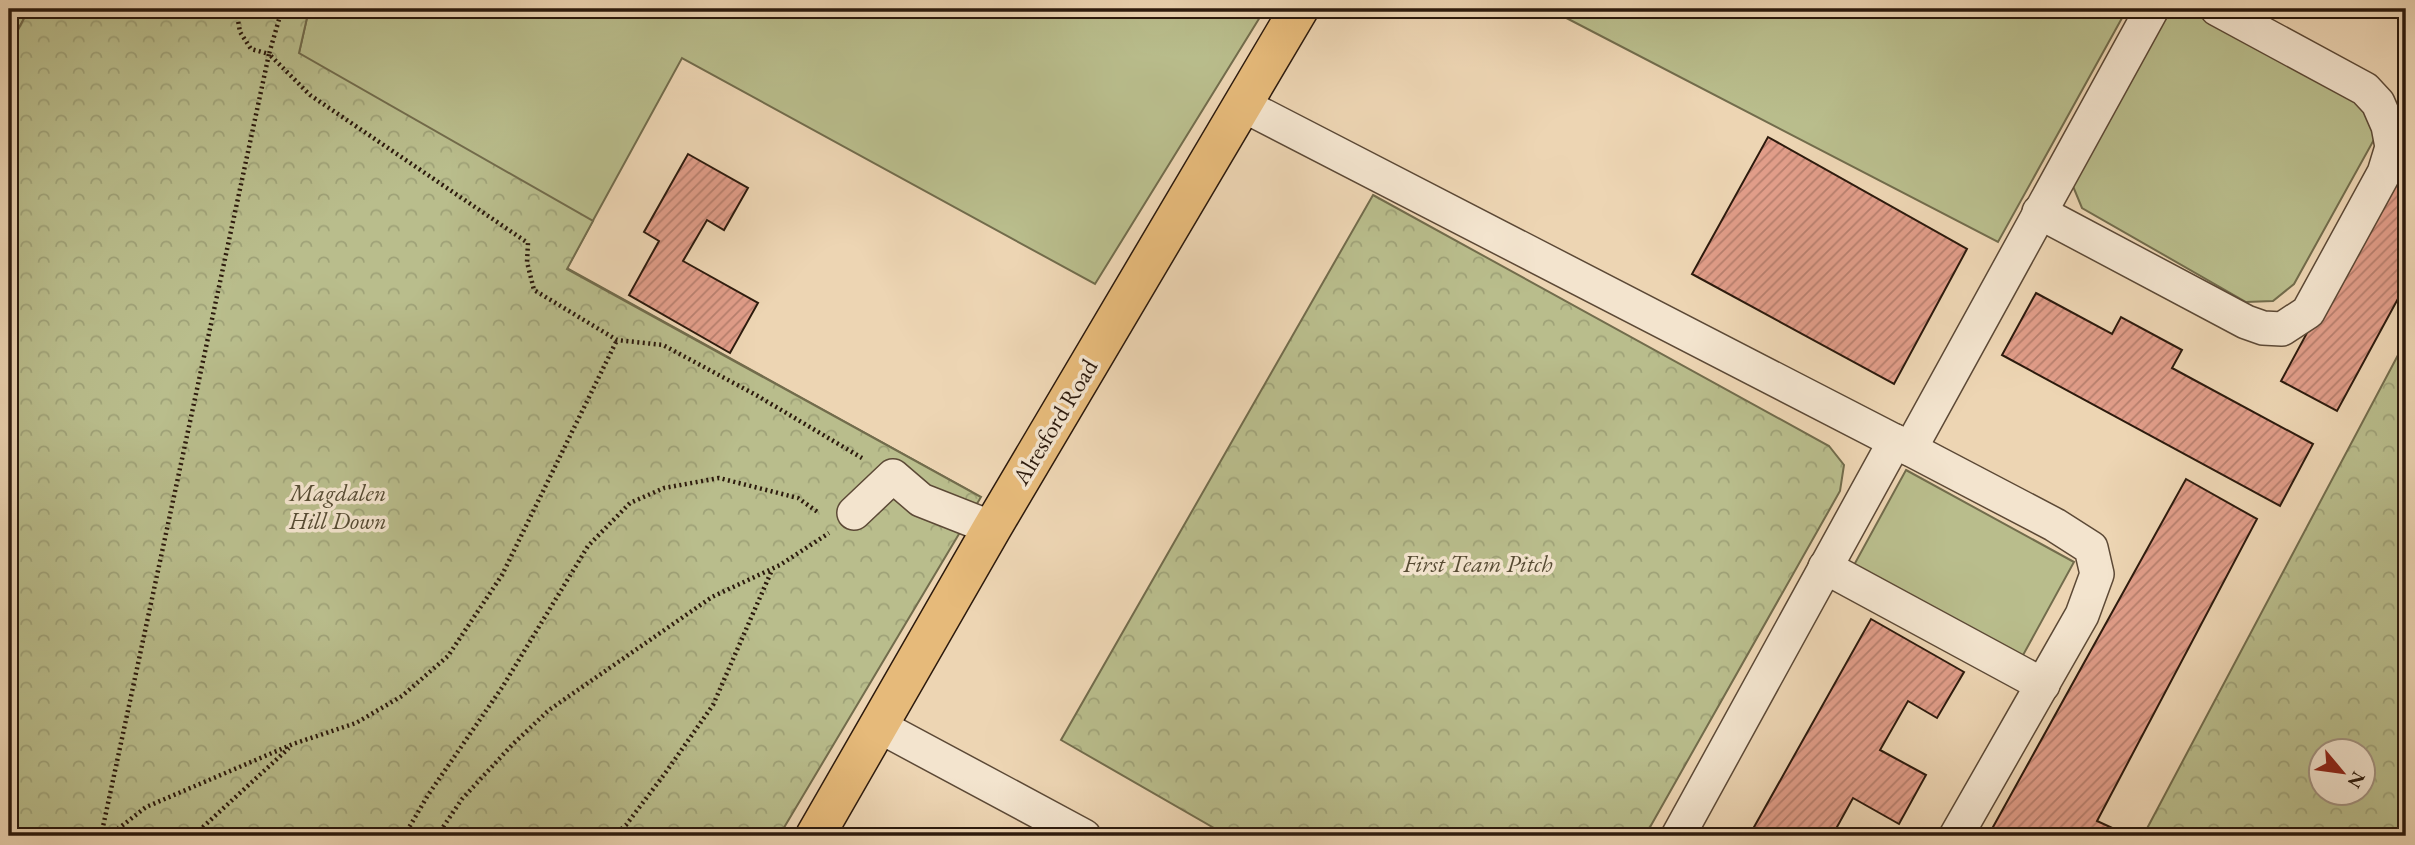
<svg xmlns="http://www.w3.org/2000/svg" width="2415" height="845" font-family="'EB Garamond',serif">
  <style>
    .grass { fill: #b9bd8c; stroke: #726c4c; stroke-width: 2 }
    .forest { fill: url(#forest-firs); stroke: #726c4c; stroke-width: 2 }
    .park { fill: url(#park-crowns); stroke: #726c4c; stroke-width: 2; fill-rule: evenodd }
    .building { fill: url(#building-hatch); stroke: #2c1a0d; stroke-width: 2 }
    .lines { fill: none; stroke-linecap: round; stroke-linejoin: round }
    .minor-casing { stroke: #5c4936; stroke-width: 36 }
    .major-casing { stroke: #2c1a0d; stroke-width: 41 }
    .path { stroke: #2c1a0d; stroke-width: 4.5; stroke-dasharray: 2 3.5; stroke-linecap: butt }
    .minor { stroke: #f3e4ce; stroke-width: 33 }
    .major { stroke: #e6ba7a; stroke-width: 38 }
    .labels { text-anchor: middle; stroke-width: 7; stroke-linejoin: round; paint-order: stroke }
    .street-label { font-size: 24px; fill: #2c1a0d; stroke: #f3e4ce }
    .park-label { font-size: 24px; font-style: italic; fill: #564b33; stroke: #f3e4ce }
  </style>
  <defs>
    <pattern id="forest-firs" width="22" height="20" patternUnits="userSpaceOnUse" patternTransform="scale(1.75)"><rect width="22" height="20" fill="#b9bd8c"/><path d="M5 1l3.5 6h-7zM16 11l3.5 6h-7z" fill="#9fa278"/></pattern>
    <pattern id="park-crowns" width="20" height="18" patternUnits="userSpaceOnUse" patternTransform="scale(1.75)"><rect width="20" height="18" fill="#b9bd8c"/><path d="M2 6a3 3 0 1 1 6 0M12 15a3 3 0 1 1 6 0" fill="none" stroke="#9fa278"/></pattern>
    <pattern id="building-hatch" width="6" height="6" patternUnits="userSpaceOnUse" patternTransform="scale(1.75)"><rect width="6" height="6" fill="#e19d89"/><path d="M-1 1l2-2M0 6l6-6M5 7l2-2" fill="none" stroke="#b77f6e"/></pattern>
  </defs>
  <rect width="100%" height="100%" fill="#edd5b3"/>
  <filter id="stains"><feTurbulence type="fractalNoise" baseFrequency=".00286" numOctaves="4"/><feColorMatrix values="0 0 0 0 .2 0 0 0 0 .09 0 0 0 0 .02 0 0 0 .5 -.17"/></filter>
  <radialGradient id="worn" r=".72"><stop offset=".6" stop-color="#630" stop-opacity="0"/><stop offset="1" stop-color="#630" stop-opacity=".3"/></radialGradient>
  <g class="grass">
    <path d="M29 9 299 53 309 9H1265L1095 284 682 58 567 268 970 491 9 836V47Z"/>
    <path d="M1549 9H2127L1998 242Z"/>
    <path d="M2167 9H2207L2360 91 2376 136 2294 284 2273 301 2246 302 2082 208 2070 179Z"/>
    <path d="M1906 470 2074 562 2022 657 1854 565Z"/>
  </g>
  <path class="forest" d="M9 9H29L9 47Z"/>
  <g class="park">
    <path d="M29 9H309L299 53 593 221 567 269 981 497 779 836H9V47Z"/>
    <path d="M1373 195 1829 446 1844 465 1840 491 1645 836H1228L1061 740Z"/>
    <path d="M2406 340V836H2143ZM2320 750H2362V792H2320Z"/>
  </g>
  <g class="building">
    <path d="M1768 137 1967 249 1894 384 1692 274Z"/>
    <path d="M2406 150V284L2337 411 2281 381Z"/>
    <path d="M688 154 748 188 724 230 707 220 683 261 758 303 730 353 629 295 659 241 644 232Z"/>
    <path d="M2036 293 2112 334 2121 317 2182 350 2172 368 2313 444 2280 506 2002 355Z"/>
    <path d="M2186 479 2257 519 2097 821 2119 831 2117 836H1988Z"/>
    <path d="M1871 619 1964 672 1937 718 1908 701 1880 750 1926 775 1899 824 1853 798 1832 836H1749Z"/>
  </g>
  <g class="lines">
    <defs>
      <g id="minor">
        <path d="M1243 105 1910 449 2055 525 2091 548 2097 574 2082 615 1956 836"/>
        <path d="M2039 212 2246 322 2263 328 2282 329 2308 312 2384 173 2392 147 2388 126 2378 103 2365 89 2217 9"/>
        <path d="M1910 449 2152 9"/>
        <path d="M854 513 893 476 921 500 992 528"/>
        <path d="M1825 567 2043 685"/>
        <path d="M879 726 1084 836"/>
        <path d="M1678 836 1895 441"/>
      </g>
      <path id="major" d="M815 836 992 528 1299 9"/>
    </defs>
    <use href="#minor" class="minor-casing"/>
    <use href="#major" class="major-casing"/>
    <g class="path">
      <path d="M282 9 269 54 310 95 528 243 527 262 534 290 617 340 663 345 756 395 862 458"/>
      <path d="M101 836 269 54 251 49 240 32 236 9"/>
      <path d="M109 836 146 807 293 744 356 723 402 696 448 656 502 575 617 340"/>
      <path d="M196 836 204 826 289 748"/>
      <path d="M404 836 428 795 503 686 588 546 630 503 664 488 719 478 798 498 819 513"/>
      <path d="M437 836 462 799 512 745 549 710 712 597 780 565 829 533"/>
      <path d="M613 836 626 825 666 772 713 705 772 570"/>
    </g>
    <use href="#minor" class="minor"/>
    <use href="#major" class="major"/>
  </g>
  <g class="labels">
    <g class="street-label">
      <text transform="translate(1055 422) rotate(-59)" y="8">Alresford Road</text>
    </g>
    <g class="park-label">
      <text x="338" y="501">Magdalen<tspan x="338" dy="28">Hill Down</tspan></text>
      <text x="1478" y="572">First Team Pitch</text>
    </g>
  </g>
  <rect width="2415" height="845" fill="none" stroke="#edd5b3" stroke-width="35"/>
  <rect x="10" y="10" width="2394" height="824" fill="none" stroke="#2c1a0d" stroke-width="3.5"/>
  <rect x="18" y="18" width="2380" height="810" fill="none" stroke="#2c1a0d" stroke-width="2"/>
  <g transform="translate(2342 772) rotate(119)"><circle r="33" fill="#f3e4ce" stroke="#a39381" stroke-width="2"/>
  <path d="M0-5L12 26L0 18L-12 26Z" fill="#8f2418"/>
  <text y="-10" font-size="19" font-weight="bold" text-anchor="middle" fill="#2c1a0d">N</text>
  </g>
  <rect width="100%" height="100%" filter="url(#stains)"/>
  <rect width="100%" height="100%" fill="url(#worn)"/>
</svg>
